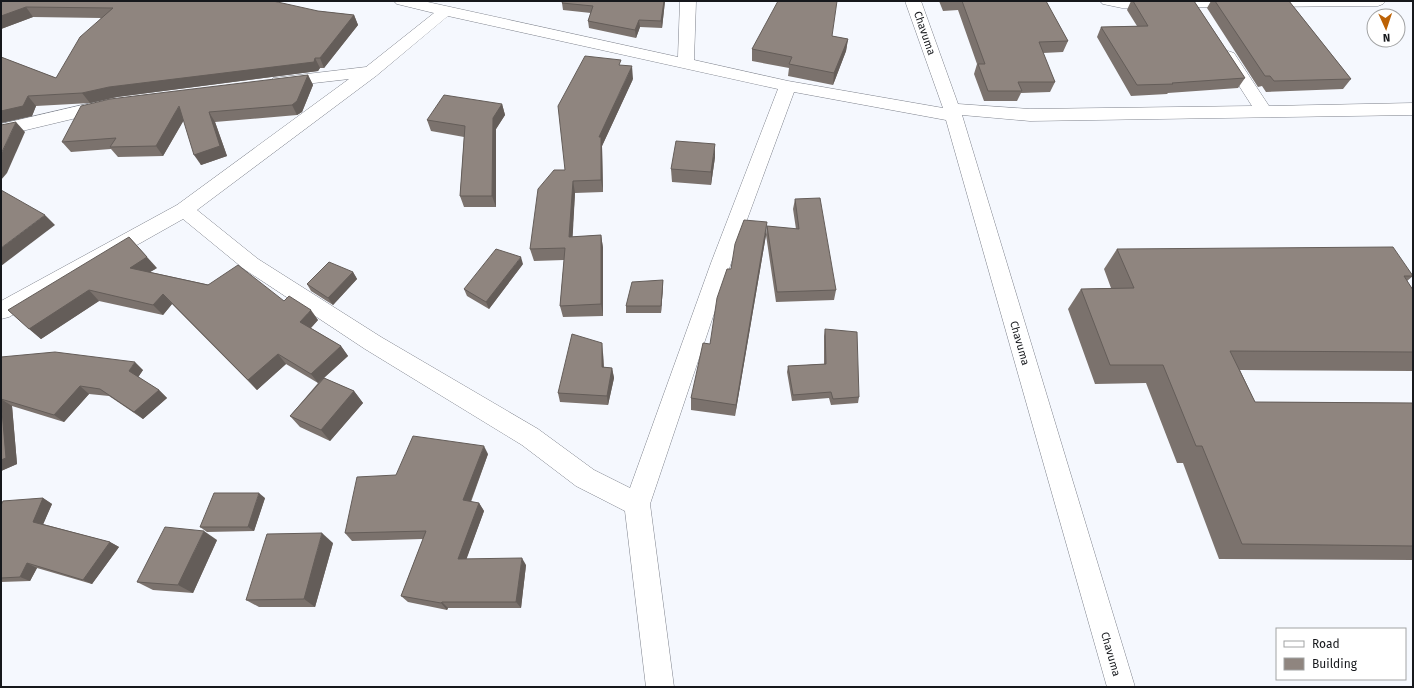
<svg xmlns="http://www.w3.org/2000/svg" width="1414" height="688" font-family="'Fira Sans',sans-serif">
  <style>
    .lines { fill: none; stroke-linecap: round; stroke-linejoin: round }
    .minor-casing { stroke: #7e828c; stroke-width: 1 }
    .minor { fill: #fff; fill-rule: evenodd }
    .wall { fill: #7b726d }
    .shaded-wall { fill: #645d59 }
    .building { fill: #8f857f; stroke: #645d59 }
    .labels { text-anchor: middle; stroke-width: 3.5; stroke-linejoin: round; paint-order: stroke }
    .street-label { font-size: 11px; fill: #16181c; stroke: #fff }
  </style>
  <rect width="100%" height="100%" fill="#f5f8fe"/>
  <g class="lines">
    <defs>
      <g id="minor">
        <path d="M394 1H423L678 57 680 1H696L694 60 788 81 943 108 905 1H921L958 104 1030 109 1252 106 1220 56 1222 53 1228 51 1234 53 1269 106 1413 103V115L1030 121 962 115 1135 687H1107L946 120 794 92 731 263 650 504 674 687H646L625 511 576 486 522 445 365 349 244 269 183 219 9 317 1 319V301L177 205 349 79 279 87 273 86 271 82 273 78 366 67 434 13 397 4ZM448 16 778 89 711 263 630 488 594 470 538 429 381 337 258 259 197 210 376 76Z"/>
        <path d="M1100 1H1386L1383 4 1378 6 1122 8 1103 4Z"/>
        <path d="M108 99 114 101 117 105 114 109 1 136V124Z"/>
      </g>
    </defs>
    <use href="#minor" class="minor-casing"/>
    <use href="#minor" class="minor"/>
  </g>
  <g class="wall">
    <path d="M1 1 318 11 354 15 358 25 324 68H320L318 71 117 97 90 103 36 106 32 116 1 123V57L56 78 101 18 33 17 1 29Z"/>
    <path d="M665 1 662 28 640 27 636 38 589 28 588 21 591 13 563 10 562 3Z"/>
    <path d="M939 1H1046L1068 41 1063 52 1043 53 1055 82 1050 92 1021 93 1017 101H984L974 74 977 64 958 10 943 11Z"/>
    <path d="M1131 1H1194L1245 78 1238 88 1168 93 1167 94 1131 96 1097 37 1101 27 1137 26 1127 10Z"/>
    <path d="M1211 1H1289L1351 79 1343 89 1266 92 1262 86 1258 87 1207 8Z"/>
    <path d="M832 36 848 39 846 51 833 85 788 76 789 68 752 61V49Z"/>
    <path d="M308 75 313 85 302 112 297 115 215 122 227 156 201 165 184 120 163 156 118 157 111 149 71 152 62 142Z"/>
    <path d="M633 79 602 146 603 192 575 193 572 237 601 235 603 248V316L563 317 560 306 564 260 534 261 530 249 565 170Z"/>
    <path d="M502 104 505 115 496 129V207H464L460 196 464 137 431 131 427 120Z"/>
    <path d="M715 157 711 185 672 182 671 169Z"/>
    <path d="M795 199 836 290 834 300 776 302 766 235 767 226 796 229 793 209Z"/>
    <path d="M766 235 735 416 691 410V398L710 344 731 269Z"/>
    <path d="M1117 249 1413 276 1407 281 1413 290V371L1240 370 1255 402 1413 403V560L1219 559 1183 463H1177L1146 383 1095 384 1068 309 1081 289 1111 288 1104 269Z"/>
    <path d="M523 264 489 309 467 296 464 289Z"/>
    <path d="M157 268 150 272 284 301 318 320 311 328 341 346 348 356 324 378 354 391 363 403 330 441 300 427 290 416 318 383 286 364 257 390 172 304 163 315 99 301 41 339 8 310Z"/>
    <path d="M353 272 357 279 333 305 311 291 307 284Z"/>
    <path d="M663 280V286L661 313H626V306Z"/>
    <path d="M825 329 859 397 858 403 831 405 829 398 792 401 787 372 788 366 824 364V336Z"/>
    <path d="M603 353 604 367 612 368 614 378 608 405 560 402 558 393Z"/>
    <path d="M1 357 143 370 138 377 159 390 167 398 143 419 109 396 89 394 64 422 12 406 17 464 1 471Z"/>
    <path d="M488 454 471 502 479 503 484 511 466 559 526 565 521 608H448L447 610 408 602 401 596 423 539 352 541 345 533 396 475Z"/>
    <path d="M43 498 52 504 43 524 110 542 119 547 92 584 37 568 30 581 1 582V505Z"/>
    <path d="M265 498 254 531 207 532 200 527Z"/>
    <path d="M217 540 193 593 153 590 137 582Z"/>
    <path d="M333 543 315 607H259L246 600Z"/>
  </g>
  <g class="shaded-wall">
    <path d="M664 1H665L662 28 661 21Z"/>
    <path d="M26 7 33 17 1 29V16Z"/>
    <path d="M354 15 358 25 324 68 320 58Z"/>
    <path d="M639 20 640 27 636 38 635 30Z"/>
    <path d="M848 39 846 51 833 85 834 73Z"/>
    <path d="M315 58 320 68 318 71 117 97 90 103 82 93 109 87Z"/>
    <path d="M632 66 633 79 602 146 603 192 601 180 599 137Z"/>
    <path d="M308 75 313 85 302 112 297 115 292 105Z"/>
    <path d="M28 96 36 106 32 116 1 123V111Z"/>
    <path d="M502 104 505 115 496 129V207L492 196 493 118Z"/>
    <path d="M179 106 186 116 163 156 156 146Z"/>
    <path d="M209 112 215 122 227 156 201 165 194 155Z"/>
    <path d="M16 122 25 132 7 173 1 180V154Z"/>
    <path d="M715 144V157L711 185V172Z"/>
    <path d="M573 181 575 193 572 249 569 237Z"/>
    <path d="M45 215 55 225 1 266V248Z"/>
    <path d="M767 222 766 235 735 416 736 405Z"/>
    <path d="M601 235 603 248V316L601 304Z"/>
    <path d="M129 237 157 268 140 278 130 268Z"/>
    <path d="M521 257 523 264 489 309 486 302Z"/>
    <path d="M353 272 357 279 333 305 328 298Z"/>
    <path d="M663 280V286L661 313V306Z"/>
    <path d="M89 290 99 301 41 339 29 329Z"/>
    <path d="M163 294 172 304 163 315 153 305Z"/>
    <path d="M311 310 318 320 307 332 300 322Z"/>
    <path d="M602 343 603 353 604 376 602 367Z"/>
    <path d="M341 346 348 356 318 383 311 374Z"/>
    <path d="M278 354 286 364 257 390 248 380Z"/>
    <path d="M135 362 143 370 137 379 129 371Z"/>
    <path d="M612 368 614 378 608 405 607 396Z"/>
    <path d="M80 386 89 394 64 422 54 415Z"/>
    <path d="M159 390 167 398 143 419 134 412Z"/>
    <path d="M354 391 363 403 330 441 321 430Z"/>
    <path d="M1 399 12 406 17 464 1 471Z"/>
    <path d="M484 446 488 454 468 508 463 500Z"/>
    <path d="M259 493 265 498 254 531 248 527Z"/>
    <path d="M43 498 52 504 42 527 33 522Z"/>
    <path d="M479 503 484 511 464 566 458 559Z"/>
    <path d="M204 531 217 540 193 593 178 585Z"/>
    <path d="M322 533 333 543 315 607 304 599Z"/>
    <path d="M110 542 119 547 92 584 83 580Z"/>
    <path d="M522 558 526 565 521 608 516 602Z"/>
    <path d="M27 563 37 568 30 581 20 577Z"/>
    <path d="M442 602 448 608 447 610 441 603Z"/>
  </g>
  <g class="building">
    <path d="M1 1H273L318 11 354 15 320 58H315L314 62 109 87 82 93 28 96 23 106 1 111V57L56 78 80 37 113 8 26 7 1 16Z"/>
    <path d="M563 1H664L661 21 639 20 635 30 588 21 593 6 562 3Z"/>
    <path d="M778 1H837L832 36 848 39 834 73 789 64 792 57 752 49Z"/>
    <path d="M962 1H1046L1068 41 1039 42 1055 82H1018L1022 91H988L978 64H985Z"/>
    <path d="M1133 1H1194L1245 78 1172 83 1173 84 1137 85 1101 27 1148 26Z"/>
    <path d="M1215 1H1289L1351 79 1274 81 1270 76H1265Z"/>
    <path d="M585 56 621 60 619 65 632 66 599 137H601V180L573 181 569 237 601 235V304L560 306 565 248 530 249 538 189 554 170H565L558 106Z"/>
    <path d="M308 75 297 101 292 105 209 112 220 146 194 155 179 106 156 146 110 147 116 138 62 142 81 106 110 99Z"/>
    <path d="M444 95 502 104 493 118 492 196H460L465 126 427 120Z"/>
    <path d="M16 122 1 154V125Z"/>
    <path d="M676 141 715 144 711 172 671 169Z"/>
    <path d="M1 190 45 215 1 248Z"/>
    <path d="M820 198 836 290 777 292 767 226 799 229 795 199Z"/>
    <path d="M744 220 767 222 736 405 691 398 703 343 710 344 717 298 727 269H731L735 244Z"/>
    <path d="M129 237 147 257 130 268 208 285 238 265 284 301 289 296 311 310 300 322 341 346 311 374 278 354 248 380 163 294 153 305 89 290 29 329 8 310Z"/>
    <path d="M1393 247 1413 276H1404L1413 290V352L1230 351 1255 402 1413 403V546L1242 544 1202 446H1196L1163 365H1110L1081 289 1134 288 1117 249Z"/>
    <path d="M496 249 521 257 486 302 464 289Z"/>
    <path d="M329 262 353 272 328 298 307 284Z"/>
    <path d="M663 280 661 306H626L632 282Z"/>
    <path d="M825 329 857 332 859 397 833 399 831 392 793 395 788 366 826 364Z"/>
    <path d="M572 334 602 343V367L612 368 607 396 558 393Z"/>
    <path d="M55 352 135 362 129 371 159 390 134 412 100 389 80 386 54 415 1 399 6 458 1 460V357Z"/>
    <path d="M324 378 354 391 321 430 290 416Z"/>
    <path d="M413 436 484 446 463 500 479 503 458 559 522 558 516 602H442L441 603 401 596 426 531 345 533 357 477 396 475Z"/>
    <path d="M214 493H259L248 527H200Z"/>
    <path d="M43 498 33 522 110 542 83 580 27 563 20 577 1 578V505L3 501Z"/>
    <path d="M165 527 204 531 178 585 137 582Z"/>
    <path d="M322 533 304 599 246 600 267 534Z"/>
  </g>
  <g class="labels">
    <g class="street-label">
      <text transform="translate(925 33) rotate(71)" y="4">Chavuma</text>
      <text transform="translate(1020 343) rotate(74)" y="4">Chavuma</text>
      <text transform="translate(1111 654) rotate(74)" y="4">Chavuma</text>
    </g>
  </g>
  <rect width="1414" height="688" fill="none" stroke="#16181c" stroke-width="4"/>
  <rect x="1276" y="628" width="130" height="52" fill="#ffffff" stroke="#a2a3a4"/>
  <rect x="1284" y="641" width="20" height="6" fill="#ffffff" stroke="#a2a3a4"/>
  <text x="1312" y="648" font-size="12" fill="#16181c">Road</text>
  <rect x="1284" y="658" width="20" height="12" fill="#8f857f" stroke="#a2a3a4"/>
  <text x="1312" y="668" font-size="12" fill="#16181c">Building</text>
  <g transform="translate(1386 28) rotate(177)"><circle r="19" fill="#ffffff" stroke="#a2a3a4"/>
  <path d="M0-3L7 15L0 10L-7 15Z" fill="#bc6205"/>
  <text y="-6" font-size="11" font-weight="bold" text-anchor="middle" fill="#16181c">N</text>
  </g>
</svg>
